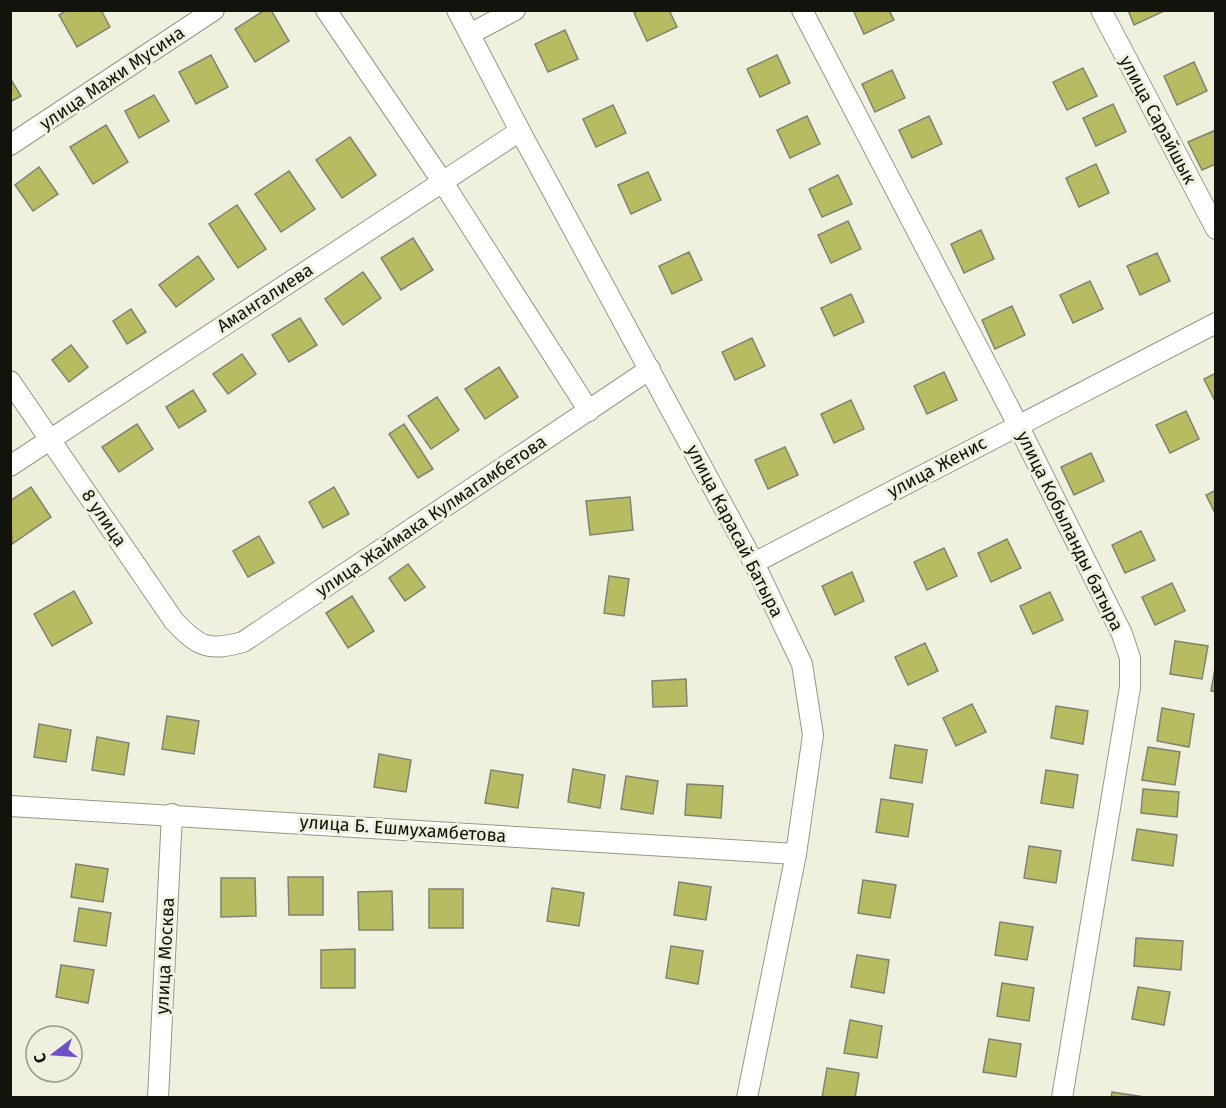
<svg xmlns="http://www.w3.org/2000/svg" width="1226" height="1108" font-family="'Fira Sans',sans-serif">
  <style>
    .building { fill: #b7bc62; stroke: #818271; stroke-width: 1.5 }
    .lines { fill: none; stroke-linecap: round; stroke-linejoin: round }
    .minor-casing { stroke: #969785; stroke-width: 22 }
    .minor { stroke: #fff; stroke-width: 20 }
    .labels { text-anchor: middle; stroke-width: 6; stroke-linejoin: round; paint-order: stroke }
    .street-label { font-size: 18px; fill: #12130c; stroke: #eff1de }
  </style>
  <rect width="100%" height="100%" fill="#eff1de"/>
  <g class="building">
    <path d="M67 10H101L110 27 77 47 59 15Z"/>
    <path d="M265 10H271L289 41 255 62 235 29Z"/>
    <path d="M639 10H669L677 27 647 41 634 13Z"/>
    <path d="M853 10H889L894 20 864 34Z"/>
    <path d="M1128 10H1164V11L1134 25Z"/>
    <path d="M565 30 578 59 548 72 535 44Z"/>
    <path d="M211 55 228 87 196 104 179 72Z"/>
    <path d="M777 55 790 83 760 97 747 69Z"/>
    <path d="M1194 62 1207 91 1177 105 1164 76Z"/>
    <path d="M1083 68 1097 96 1067 110 1053 82Z"/>
    <path d="M892 70 905 98 875 112 862 84Z"/>
    <path d="M10 78 21 96 10 102Z"/>
    <path d="M154 95 169 121 139 138 125 111Z"/>
    <path d="M1113 104 1126 132 1096 146 1083 118Z"/>
    <path d="M613 105 626 133 596 147 583 119Z"/>
    <path d="M807 116 820 144 790 158 777 130Z"/>
    <path d="M929 116 942 144 912 158 899 130Z"/>
    <path d="M106 125 128 162 93 184 70 147Z"/>
    <path d="M1216 130V164L1202 170 1188 142Z"/>
    <path d="M350 137 376 175 342 198 316 160Z"/>
    <path d="M1096 164 1109 193 1079 207 1066 178Z"/>
    <path d="M39 167 58 194 33 211 15 185Z"/>
    <path d="M289 171 315 209 281 232 255 194Z"/>
    <path d="M648 172 661 200 631 214 618 185Z"/>
    <path d="M838 175 852 204 822 217 809 189Z"/>
    <path d="M237 205 266 249 238 268 209 224Z"/>
    <path d="M848 221 861 249 831 263 818 235Z"/>
    <path d="M981 230 994 259 964 273 951 244Z"/>
    <path d="M413 238 433 270 401 290 381 258Z"/>
    <path d="M689 252 702 280 672 294 659 266Z"/>
    <path d="M1157 253 1170 281 1140 295 1127 266Z"/>
    <path d="M198 256 214 279 176 307 159 285Z"/>
    <path d="M363 272 381 298 343 325 325 299Z"/>
    <path d="M1090 281 1103 309 1073 323 1060 295Z"/>
    <path d="M851 294 864 322 834 336 821 308Z"/>
    <path d="M1012 306 1025 335 995 349 982 320Z"/>
    <path d="M131 309 146 332 127 344 113 321Z"/>
    <path d="M300 318 317 345 289 362 272 335Z"/>
    <path d="M752 338 765 366 735 380 722 352Z"/>
    <path d="M71 345 88 367 69 382 52 360Z"/>
    <path d="M242 354 256 374 228 394 213 374Z"/>
    <path d="M499 367 518 397 485 419 465 389Z"/>
    <path d="M944 372 957 400 927 414 914 386Z"/>
    <path d="M1216 373V403L1204 379Z"/>
    <path d="M193 390 206 411 179 428 166 407Z"/>
    <path d="M437 397 459 430 431 449 408 416Z"/>
    <path d="M851 400 864 429 834 443 821 414Z"/>
    <path d="M1186 411 1199 439 1170 453 1156 425Z"/>
    <path d="M137 424 153 449 119 472 102 447Z"/>
    <path d="M404 424 433 469 418 478 389 434Z"/>
    <path d="M785 447 798 475 768 489 755 460Z"/>
    <path d="M1091 453 1104 481 1074 495 1061 467Z"/>
    <path d="M31 487 51 517 12 544 10 501Z"/>
    <path d="M334 487 349 514 323 528 309 502Z"/>
    <path d="M1216 490V515L1206 495Z"/>
    <path d="M630 497 633 530 590 535 586 501Z"/>
    <path d="M1141 531 1155 560 1125 573 1112 545Z"/>
    <path d="M259 536 274 563 248 577 233 551Z"/>
    <path d="M1007 539 1021 568 991 582 978 553Z"/>
    <path d="M944 548 957 576 927 590 914 562Z"/>
    <path d="M408 564 425 587 405 601 389 578Z"/>
    <path d="M852 572 864 601 835 615 822 586Z"/>
    <path d="M609 576 629 579 624 616 604 613Z"/>
    <path d="M1172 583 1185 611 1155 625 1142 597Z"/>
    <path d="M74 591 92 623 52 646 34 614Z"/>
    <path d="M1050 592 1063 620 1033 634 1020 606Z"/>
    <path d="M352 596 374 631 348 648 326 613Z"/>
    <path d="M1175 641 1208 646 1202 679 1170 674Z"/>
    <path d="M925 643 938 671 908 685 895 657Z"/>
    <path d="M1216 663V692L1211 691Z"/>
    <path d="M686 679 687 706 653 707 652 681Z"/>
    <path d="M972 704 986 732 956 746 943 718Z"/>
    <path d="M1056 706 1088 711 1083 744 1051 738Z"/>
    <path d="M1162 708 1194 714 1189 747 1157 741Z"/>
    <path d="M167 716 199 721 194 754 162 749Z"/>
    <path d="M39 724 71 730 66 762 34 757Z"/>
    <path d="M97 737 129 743 124 775 92 770Z"/>
    <path d="M895 745 927 750 922 783 890 778Z"/>
    <path d="M1148 747 1180 752 1175 785 1142 780Z"/>
    <path d="M379 754 411 760 406 792 374 787Z"/>
    <path d="M573 769 605 775 600 808 568 802Z"/>
    <path d="M491 770 523 775 518 808 485 803Z"/>
    <path d="M1046 770 1078 775 1073 808 1041 803Z"/>
    <path d="M626 776 658 781 653 814 621 809Z"/>
    <path d="M687 784 723 786 721 818 685 815Z"/>
    <path d="M1143 789 1179 792 1177 817 1141 813Z"/>
    <path d="M881 799 913 804 908 837 876 832Z"/>
    <path d="M1137 829 1177 835 1173 866 1132 860Z"/>
    <path d="M1029 846 1061 851 1056 883 1024 878Z"/>
    <path d="M76 864 108 869 103 902 71 897Z"/>
    <path d="M288 877H323V915H289Z"/>
    <path d="M221 878H255L256 916 221 917Z"/>
    <path d="M863 880 896 885 890 918 858 913Z"/>
    <path d="M679 882 711 887 706 920 674 915Z"/>
    <path d="M552 888 584 893 579 926 547 921Z"/>
    <rect x="429" y="889" width="34" height="39"/>
    <path d="M392 891 393 930H359L358 892Z"/>
    <path d="M79 908 111 913 106 946 74 941Z"/>
    <path d="M1000 922 1033 927 1027 960 995 955Z"/>
    <path d="M1136 938 1183 941 1181 970 1134 966Z"/>
    <path d="M671 946 703 951 698 984 666 978Z"/>
    <path d="M355 949V988H321V950Z"/>
    <path d="M857 955 889 960 884 993 851 987Z"/>
    <path d="M61 965 94 970 88 1003 56 997Z"/>
    <path d="M1002 983 1034 988 1029 1021 997 1016Z"/>
    <path d="M1138 987 1170 992 1164 1025 1132 1019Z"/>
    <path d="M850 1020 882 1026 877 1058 844 1053Z"/>
    <path d="M989 1039 1021 1044 1016 1077 983 1072Z"/>
    <path d="M827 1068 859 1073 855 1098H822Z"/>
    <path d="M1112 1092 1144 1097V1098H1111Z"/>
  </g>
  <g class="lines">
    <defs>
      <g id="minor">
        <path d="M326 10 442 181 589 411"/>
        <path d="M457 10 520 131 754 563 802 664 813 735 796 854 747 1098"/>
        <path d="M802 10 1018 425 1122 634 1130 658V687L1062 1098"/>
        <path d="M1101 10 1216 229"/>
        <path d="M470 34 515 10"/>
        <path d="M10 145 214 10"/>
        <path d="M10 381 174 621C198 646 207 652 243 642L650 369"/>
        <path d="M10 466 520 131"/>
        <path d="M754 563 1216 323"/>
        <path d="M10 806 796 854"/>
        <path d="M158 1098 172 814"/>
      </g>
    </defs>
    <use href="#minor" class="minor-casing"/>
    <use href="#minor" class="minor"/>
  </g>
  <g class="labels">
    <g class="street-label">
      <text transform="translate(112 78) rotate(-34)" y="6">улица Мажи Мусина</text>
      <text transform="translate(1158 120) rotate(62)" y="6">улица Сарайшык</text>
      <text transform="translate(265 298) rotate(-33)" y="6">Амангалиева</text>
      <text transform="translate(937 467) rotate(-28)" y="6">улица Женис</text>
      <text transform="translate(431 516) rotate(-34)" y="6">улица Жаймака Кулмагамбетова</text>
      <text transform="translate(104 518) rotate(56)" y="6">8 улица</text>
      <text transform="translate(735 531) rotate(63)" y="6">улица Карасай Батыра</text>
      <text transform="translate(1070 531) rotate(64)" y="6">улица Кобыланды батыра</text>
      <text transform="translate(403 829) rotate(4)" y="6">улица Б. Ешмухамбетова</text>
      <text transform="translate(165 956) rotate(-87)" y="6">улица Москва</text>
    </g>
  </g>
  <rect width="1226" height="1108" fill="none" stroke="#12130c" stroke-width="24"/>
  <g transform="translate(54 1054) rotate(253)"><circle r="28" fill="#eff1de" stroke="#97988a" stroke-width="1.5"/>
  <path d="M0-4.5L10 22L0 15L-10 22Z" fill="#7050c9"/>
  <text y="-9" font-size="16" font-weight="bold" text-anchor="middle" fill="#12130c">С</text>
  </g>
</svg>
